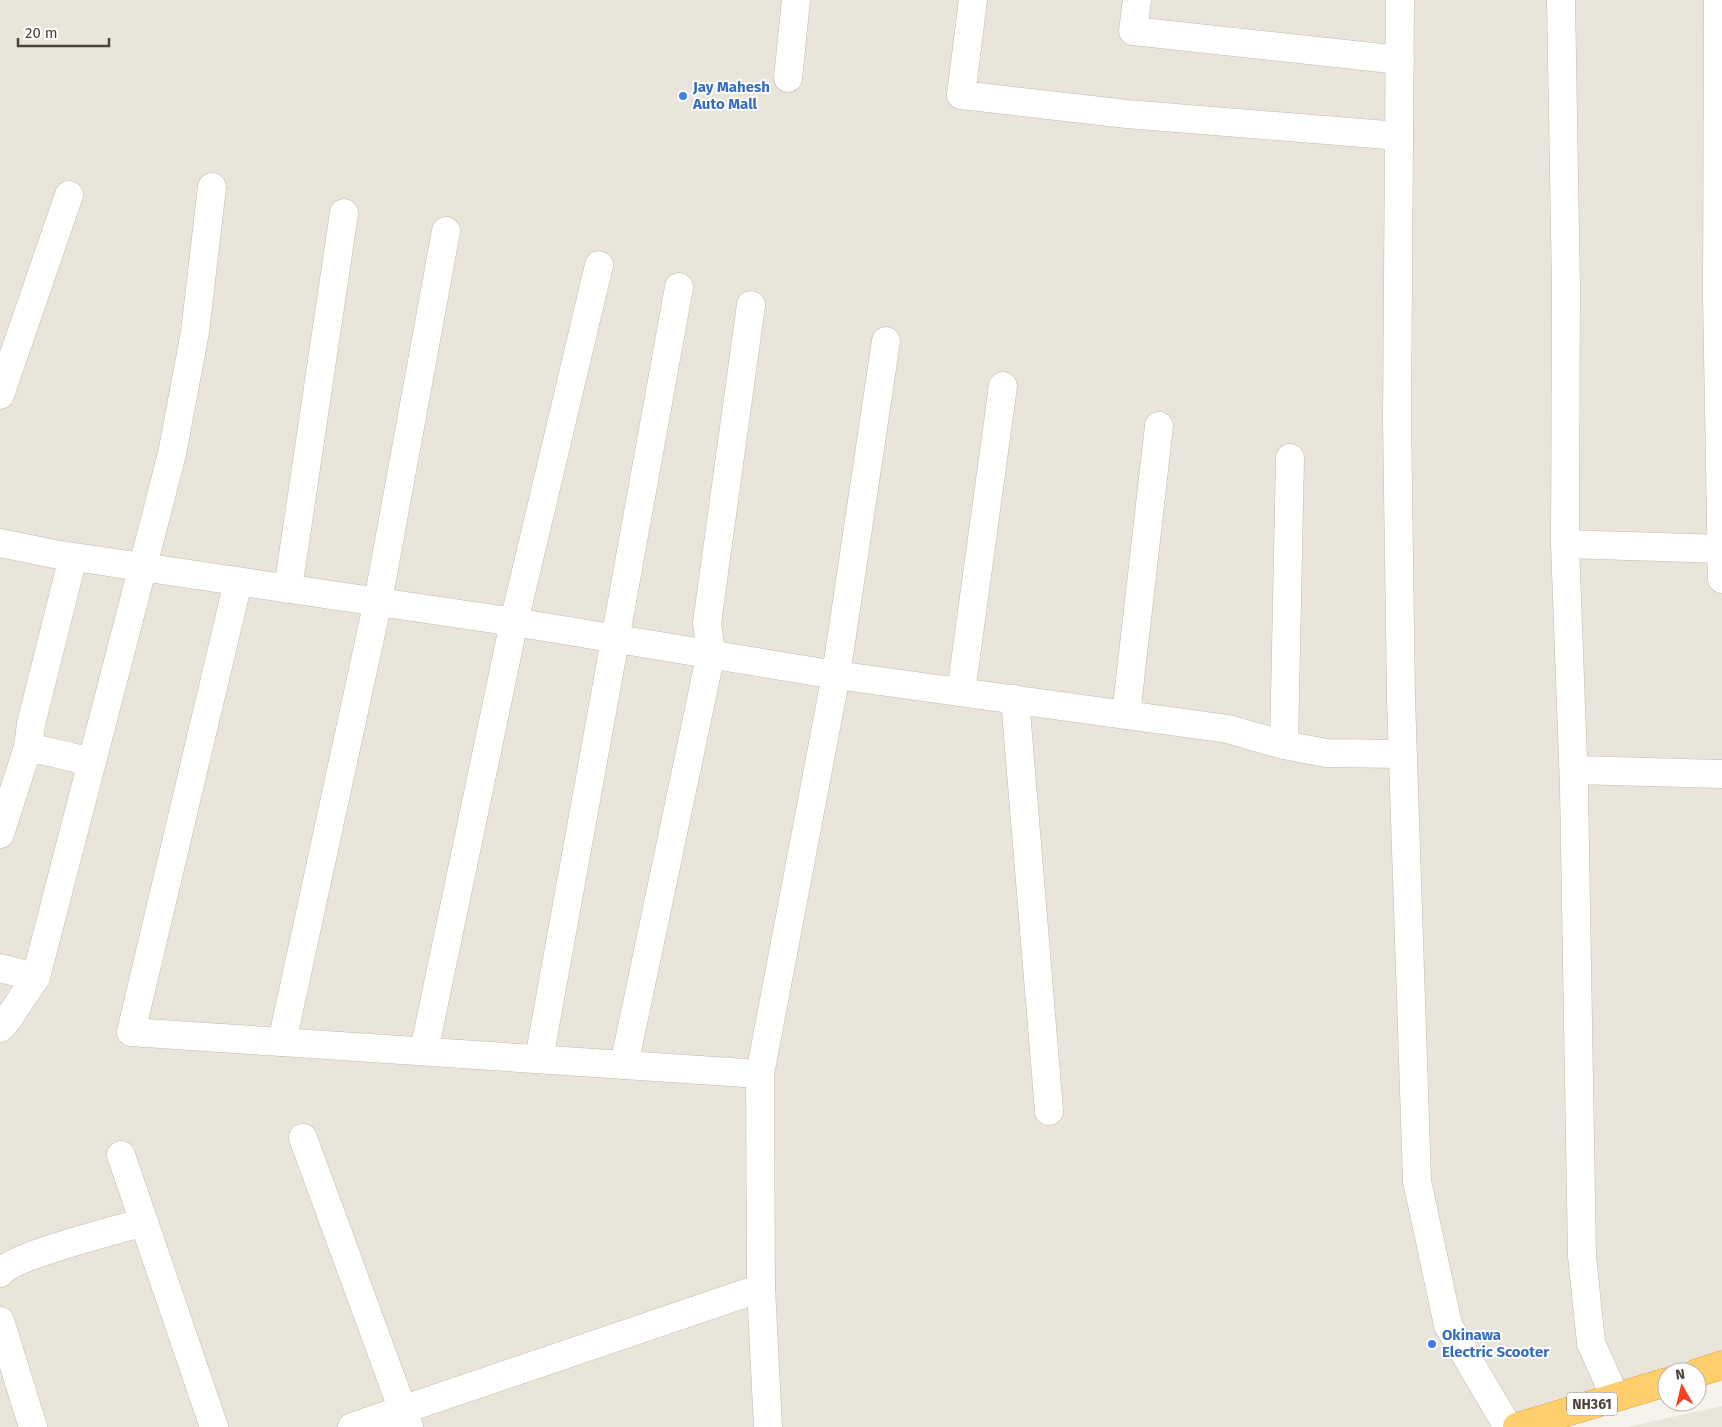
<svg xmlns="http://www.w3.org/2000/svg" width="1722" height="1427" font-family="'Fira Sans',sans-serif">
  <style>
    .residential { fill: #eae5da }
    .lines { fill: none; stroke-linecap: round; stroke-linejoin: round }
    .minor-casing { stroke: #c2bbae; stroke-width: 29 }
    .highway-casing { stroke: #e0a43c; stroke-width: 29 }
    .minor { stroke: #fff; stroke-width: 28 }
    .highway { stroke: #ffcf6e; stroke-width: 28 }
    .shop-dot { fill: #3f7fe0; stroke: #fff; stroke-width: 2 }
    .labels { text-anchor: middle; stroke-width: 4; stroke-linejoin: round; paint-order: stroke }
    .shield { fill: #fff; stroke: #817c74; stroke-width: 1 }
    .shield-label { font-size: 14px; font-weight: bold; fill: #4b4439 }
    .shop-label { font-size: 15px; font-weight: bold; fill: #366cbe; stroke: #fff; text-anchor: start }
  </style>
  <rect width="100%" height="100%" fill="#f6f3ec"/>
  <g class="residential">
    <path d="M0 0H1722V1375L1697 1372H1667L1519 1427H0Z"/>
    <path d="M1722 1406V1427H1627Z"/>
  </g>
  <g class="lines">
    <defs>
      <g id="minor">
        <path d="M973 0 961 95 1127 114 1399 136"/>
        <path d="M1137 0 1133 31 1400 60"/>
        <path d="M1400 0 1397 419 1401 698 1417 1181 1448 1325 1508 1427"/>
        <path d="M1561 0 1566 288 1565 544 1574 787 1582 1256 1591 1343 1615 1397"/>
        <path d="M1718 0 1717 296 1722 579"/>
        <path d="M788 78 796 0"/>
        <path d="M0 395 69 195"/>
        <path d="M0 543 54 554 514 622 836 675 1228 729 1284 745 1326 753 1402 754"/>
        <path d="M1565 544 1722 549"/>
        <path d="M238 582 131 1032 760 1074 761 1288 768 1427"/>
        <path d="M288 589 344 213"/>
        <path d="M961 692 1003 386"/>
        <path d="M1015 699 1049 1111"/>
        <path d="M1126 715 1159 426"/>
        <path d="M1284 745 1290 458"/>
        <path d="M28 747 92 762"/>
        <path d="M1574 770 1722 774"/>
        <path d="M0 834 28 747 31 724 73 557"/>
        <path d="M0 968 36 977 6 1022 0 1028"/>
        <path d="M36 977 172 454 195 332 212 187"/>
        <path d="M282 1042 378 601 446 231"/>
        <path d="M424 1051 514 622 599 265"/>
        <path d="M539 1059 679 287"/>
        <path d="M624 1065 711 653 707 623 751 305"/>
        <path d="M760 1074 836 675 886 341"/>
        <path d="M303 1138 409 1427"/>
        <path d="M121 1155 214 1427"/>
        <path d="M0 1273C14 1255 117 1230 144 1222"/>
        <path d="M0 1321 33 1427"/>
        <path d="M352 1427 761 1288"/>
      </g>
      <g id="highway">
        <path d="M1697 1373 1722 1365"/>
        <path d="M1517 1427 1667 1382"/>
      </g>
    </defs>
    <use href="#minor" class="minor-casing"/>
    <use href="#highway" class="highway-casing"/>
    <use href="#minor" class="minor"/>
    <use href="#highway" class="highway"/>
  </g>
  <g class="shop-dot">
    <circle cx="683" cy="96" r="5"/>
    <circle cx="1432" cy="1344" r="5"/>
  </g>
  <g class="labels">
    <rect class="shield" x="1567" y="1392.5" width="50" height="23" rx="4"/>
    <g class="shield-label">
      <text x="1592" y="1409">NH361</text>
    </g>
    <g class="shop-label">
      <text x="693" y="92">Jay Mahesh<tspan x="693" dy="17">Auto Mall</tspan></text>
      <text x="1442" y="1340">Okinawa<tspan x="1442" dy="17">Electric Scooter</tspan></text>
    </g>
  </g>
  <g transform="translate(1682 1387) rotate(352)"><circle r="24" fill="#ffffff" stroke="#b7b4b0"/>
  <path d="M0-4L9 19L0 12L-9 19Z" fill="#fc3f1d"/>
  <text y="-8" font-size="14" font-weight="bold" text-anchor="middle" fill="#4b4439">N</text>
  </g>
  <path d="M18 38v8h91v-8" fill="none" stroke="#4b4439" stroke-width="2.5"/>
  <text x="25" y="38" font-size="15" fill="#4b4439" stroke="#ffffff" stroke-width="4" paint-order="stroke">20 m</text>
</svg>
